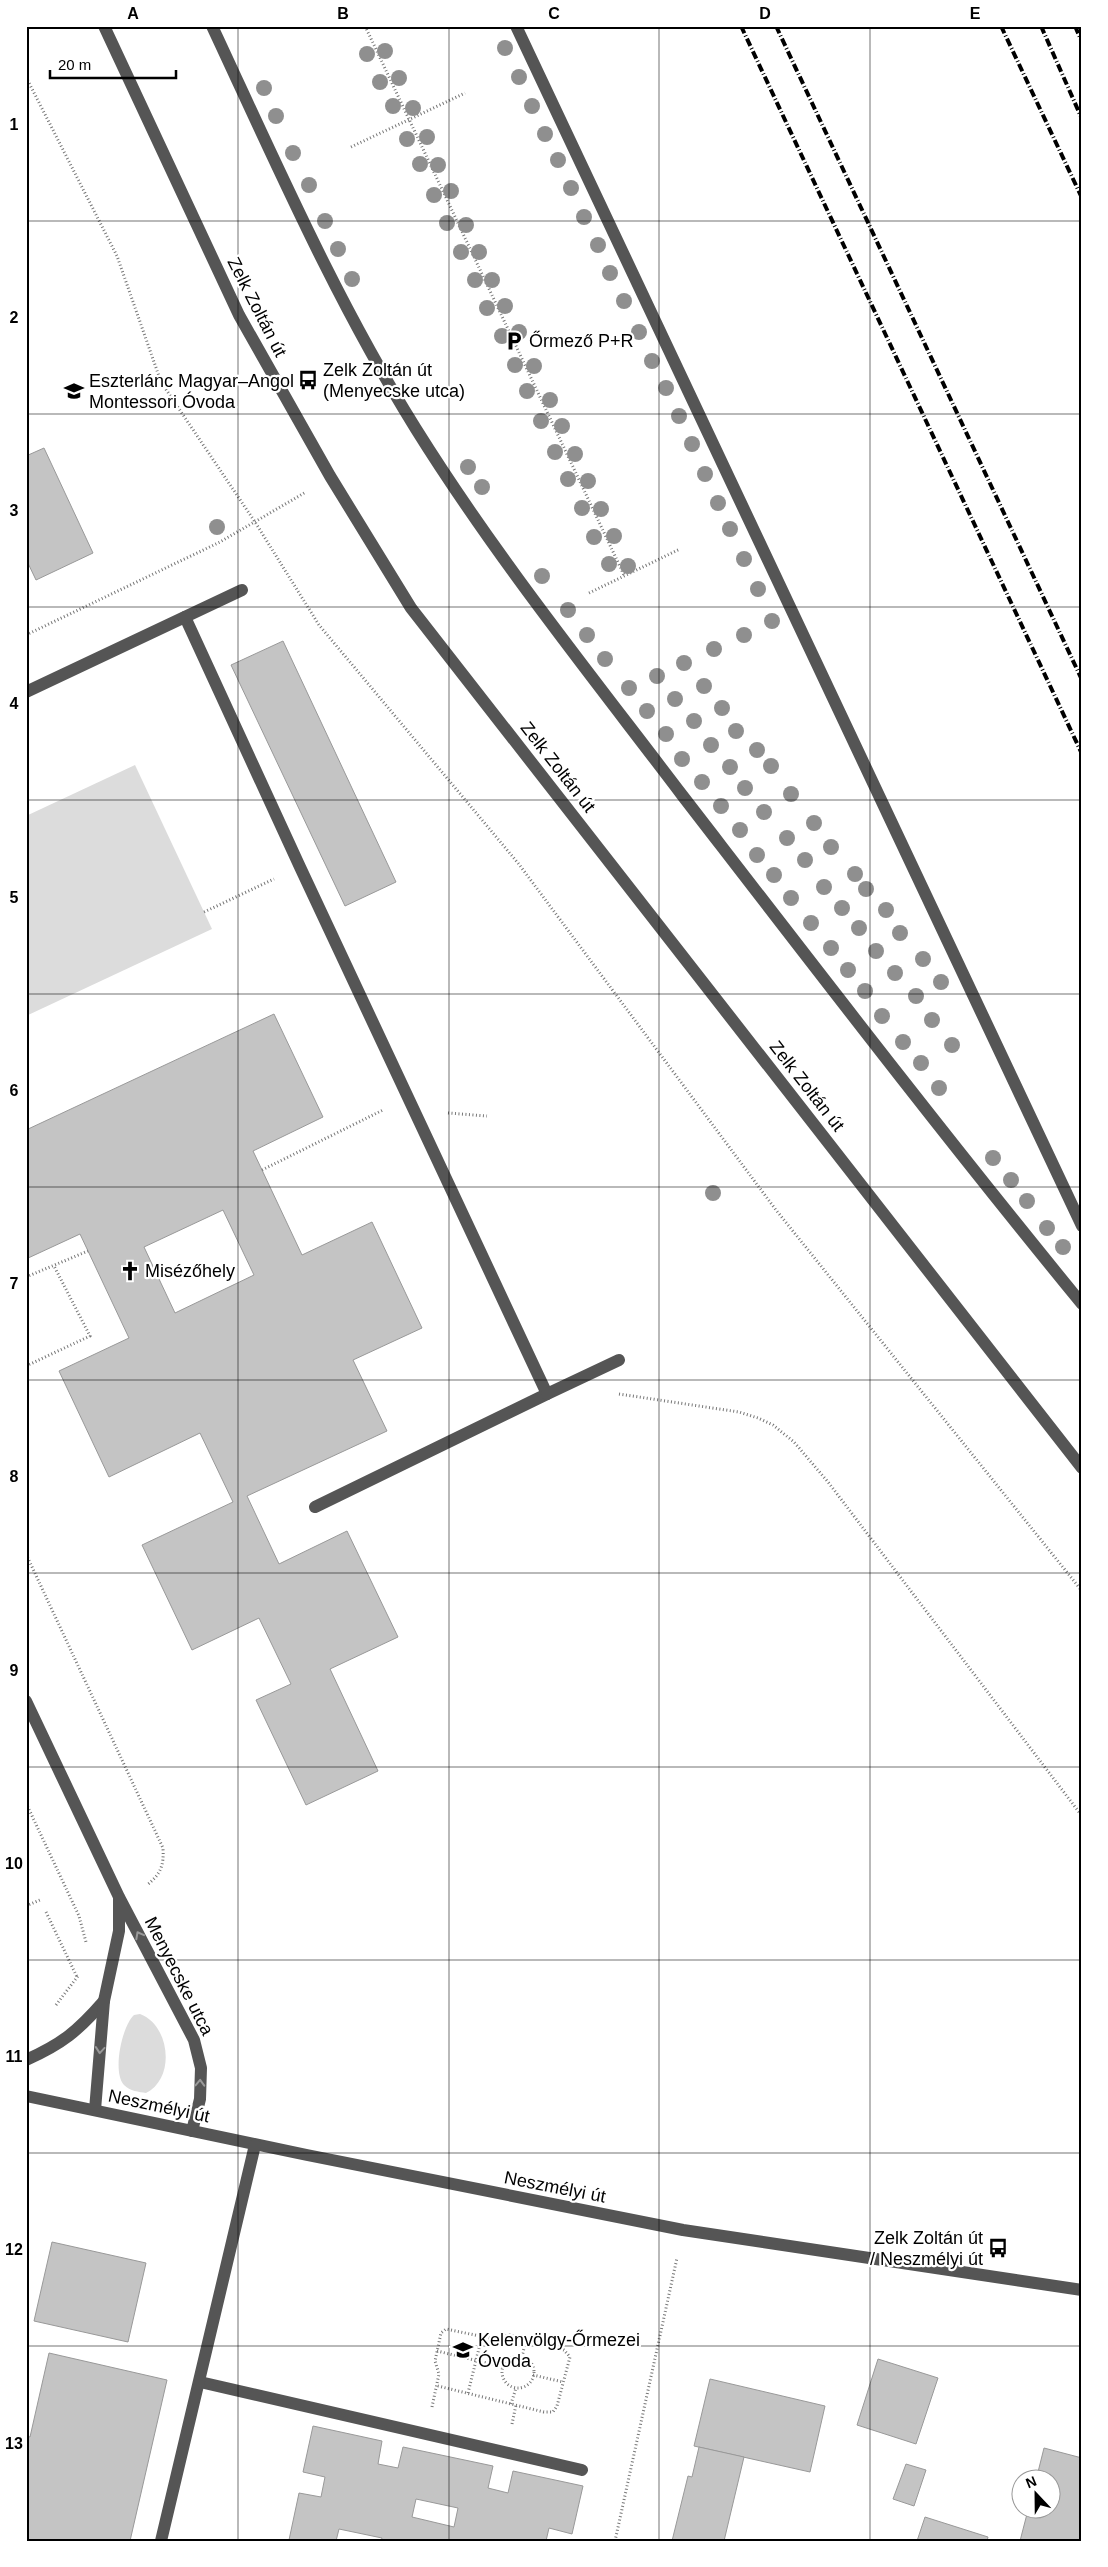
<svg xmlns="http://www.w3.org/2000/svg" width="1108" height="2567" font-family="Helvetica,sans-serif">
  <style>
    .green { fill: #dcdcdc }
    .building { fill: #c4c4c4; stroke: #999; fill-rule: evenodd }
    .lines { fill: none; stroke-linecap: round; stroke-linejoin: round }
    .path { stroke: #777; stroke-width: 3; stroke-dasharray: 1 2.5; stroke-linecap: butt }
    .minor { stroke: #555; stroke-width: 12 }
    .rail { stroke: #000; stroke-width: 4; stroke-dasharray: 8 2.5 1 2.5; stroke-linecap: butt }
    .tree { fill: #8f8f8f }
    .oneway { stroke: #999 }
    .grid { fill: none; stroke: #000; stroke-width: 1; stroke-opacity: 0.55 }
    .labels { text-anchor: middle; stroke-width: 4.5; stroke-linejoin: round; paint-order: stroke }
    .street-label { font-size: 18px; fill: #000; stroke: #fff }
    .poi-label { font-size: 18px; fill: #000; stroke: #fff; text-anchor: start }
    .neatline { fill: none; stroke: #000; stroke-width: 2 }
    .grid-label { font-size: 16px; text-anchor: middle; font-weight: bold; fill: #000 }
  </style>
  <rect width="100%" height="100%" fill="#fff"/>
  <g class="green">
    <path d="M135 765 212 929 26 1016V816Z"/>
    <path d="M140 2014C170 2025 176 2078 146 2093 139 2092 130 2091 124 2085 112 2072 122 2026 134 2015Z"/>
  </g>
  <g class="building">
    <path d="M44 448 93 553 36 580 26 559V456Z"/>
    <path d="M283 641 396 882 345 906 231 665Z"/>
    <path d="M274 1014 323 1117 253 1151 262 1170 302 1255 372 1222 422 1328 353 1360 387 1431 247 1496 279 1564 347 1531 398 1637 330 1669 378 1771 306 1805 256 1700 291 1684 259 1618 192 1650 142 1545 233 1502 200 1433 109 1477 59 1371 129 1338 80 1234 26 1259V1130ZM223 1210 254 1275 175 1313 144 1247Z"/>
    <path d="M52 2242 146 2263 128 2342 34 2321Z"/>
    <path d="M49 2353 167 2380 130 2541H26V2436L30 2437Z"/>
    <path d="M878 2359 938 2378 916 2444 857 2425Z"/>
    <path d="M710 2379 825 2406 810 2472 694 2446Z"/>
    <path d="M313 2426 382 2441 378 2464 398 2468 403 2447 493 2466 488 2488 508 2493 513 2471 583 2486 572 2534 549 2528 546 2541H381L382 2538 339 2529 336 2541 289 2540 299 2493 321 2497 325 2477 303 2472ZM416 2499 458 2508 454 2527 412 2517Z"/>
    <path d="M699 2447 744 2457 724 2541H672L688 2476 692 2477Z"/>
    <path d="M1044 2448 1082 2458V2541H1020L1028 2510H1050V2480H1036Z"/>
    <path d="M906 2464 926 2470 914 2506 893 2499Z"/>
    <path d="M925 2517 988 2537 987 2541H917Z"/>
  </g>
  <g class="lines">
    <g class="path">
      <path d="M365 26 624 575"/>
      <path d="M26 77 117 256 161 382 255 522 319 625 518 863 776 1210 1082 1591"/>
      <path d="M351 147 465 93"/>
      <path d="M589 593 680 549"/>
      <path d="M26 635 220 542 306 492"/>
      <path d="M204 912 274 879"/>
      <path d="M448 1113 487 1116"/>
      <path d="M262 1170 383 1110"/>
      <path d="M26 1277 88 1251"/>
      <path d="M26 1366 90 1336 54 1266"/>
      <path d="M619 1394 739 1412 758 1418 773 1425 794 1442 828 1482 1082 1816"/>
      <path d="M26 1554 163 1848C164 1865 161 1874 147 1885"/>
      <path d="M26 1803 79 1916 86 1942"/>
      <path d="M26 1906 40 1900"/>
      <path d="M46 1912 77 1977"/>
      <path d="M56 2005 78 1976"/>
      <path d="M437 2351 503 2367"/>
      <circle cx="518" cy="2372" r="16"/>
      <path d="M522 2357 526 2339"/>
      <path d="M533 2375 563 2382"/>
      <path d="M468 2393 482 2336"/>
      <path d="M511 2404 516 2388"/>
      <path d="M432 2407 439 2374 435 2361 441 2333 446 2329 494 2339 510 2335 564 2350 570 2357 557 2406 553 2412H544L438 2386"/>
      <path d="M512 2424 516 2405"/>
      <path d="M615 2541 677 2258"/>
    </g>
    <g class="minor">
      <path d="M104 26 239 315 330 476 411 608 1082 1468"/>
      <path d="M212 26C276 163 336 301 416 429 496 557 591 675 682 795 814 966 945 1137 1082 1304"/>
      <path d="M516 26 1082 1226"/>
      <path d="M185 617 300 867 547 1394 315 1507"/>
      <path d="M26 692 242 590"/>
      <path d="M547 1394 619 1360"/>
      <path d="M26 1701 119 1897 194 2040 201 2068 200 2099 192 2131"/>
      <path d="M26 2060C62 2044 78 2031 104 2001"/>
      <path d="M26 2096 307 2155 683 2230 1082 2290"/>
      <path d="M95 2110 104 2001 119 1931V1899"/>
      <path d="M200 2382 582 2470"/>
      <path d="M161 2541 255 2145"/>
    </g>
    <g class="rail">
      <path d="M741 26 1082 754"/>
      <path d="M776 26 1082 680"/>
      <path d="M1001 26 1082 198"/>
      <path d="M1041 26 1082 119"/>
      <path d="M1075 26 1082 42"/>
    </g>
  </g>
  <g class="tree">
    <circle cx="505" cy="48" r="8"/>
    <circle cx="385" cy="51" r="8"/>
    <circle cx="367" cy="54" r="8"/>
    <circle cx="519" cy="77" r="8"/>
    <circle cx="399" cy="78" r="8"/>
    <circle cx="380" cy="82" r="8"/>
    <circle cx="264" cy="88" r="8"/>
    <circle cx="393" cy="106" r="8"/>
    <circle cx="532" cy="106" r="8"/>
    <circle cx="413" cy="108" r="8"/>
    <circle cx="276" cy="116" r="8"/>
    <circle cx="545" cy="134" r="8"/>
    <circle cx="427" cy="137" r="8"/>
    <circle cx="407" cy="139" r="8"/>
    <circle cx="293" cy="153" r="8"/>
    <circle cx="558" cy="160" r="8"/>
    <circle cx="420" cy="164" r="8"/>
    <circle cx="438" cy="165" r="8"/>
    <circle cx="309" cy="185" r="8"/>
    <circle cx="571" cy="188" r="8"/>
    <circle cx="451" cy="191" r="8"/>
    <circle cx="434" cy="195" r="8"/>
    <circle cx="584" cy="217" r="8"/>
    <circle cx="325" cy="221" r="8"/>
    <circle cx="447" cy="223" r="8"/>
    <circle cx="466" cy="225" r="8"/>
    <circle cx="598" cy="245" r="8"/>
    <circle cx="338" cy="249" r="8"/>
    <circle cx="461" cy="252" r="8"/>
    <circle cx="479" cy="252" r="8"/>
    <circle cx="610" cy="273" r="8"/>
    <circle cx="352" cy="279" r="8"/>
    <circle cx="475" cy="280" r="8"/>
    <circle cx="492" cy="280" r="8"/>
    <circle cx="624" cy="301" r="8"/>
    <circle cx="505" cy="306" r="8"/>
    <circle cx="487" cy="308" r="8"/>
    <circle cx="519" cy="332" r="8"/>
    <circle cx="639" cy="332" r="8"/>
    <circle cx="502" cy="336" r="8"/>
    <circle cx="652" cy="361" r="8"/>
    <circle cx="515" cy="365" r="8"/>
    <circle cx="534" cy="366" r="8"/>
    <circle cx="666" cy="388" r="8"/>
    <circle cx="527" cy="391" r="8"/>
    <circle cx="550" cy="400" r="8"/>
    <circle cx="679" cy="416" r="8"/>
    <circle cx="541" cy="421" r="8"/>
    <circle cx="562" cy="426" r="8"/>
    <circle cx="692" cy="444" r="8"/>
    <circle cx="555" cy="452" r="8"/>
    <circle cx="575" cy="454" r="8"/>
    <circle cx="468" cy="467" r="8"/>
    <circle cx="705" cy="474" r="8"/>
    <circle cx="568" cy="479" r="8"/>
    <circle cx="588" cy="481" r="8"/>
    <circle cx="482" cy="487" r="8"/>
    <circle cx="718" cy="503" r="8"/>
    <circle cx="582" cy="508" r="8"/>
    <circle cx="601" cy="509" r="8"/>
    <circle cx="217" cy="527" r="8"/>
    <circle cx="730" cy="529" r="8"/>
    <circle cx="614" cy="536" r="8"/>
    <circle cx="594" cy="537" r="8"/>
    <circle cx="744" cy="559" r="8"/>
    <circle cx="609" cy="564" r="8"/>
    <circle cx="628" cy="566" r="8"/>
    <circle cx="542" cy="576" r="8"/>
    <circle cx="758" cy="589" r="8"/>
    <circle cx="568" cy="610" r="8"/>
    <circle cx="772" cy="621" r="8"/>
    <circle cx="587" cy="635" r="8"/>
    <circle cx="744" cy="635" r="8"/>
    <circle cx="714" cy="649" r="8"/>
    <circle cx="605" cy="659" r="8"/>
    <circle cx="684" cy="663" r="8"/>
    <circle cx="657" cy="676" r="8"/>
    <circle cx="704" cy="686" r="8"/>
    <circle cx="629" cy="688" r="8"/>
    <circle cx="675" cy="699" r="8"/>
    <circle cx="722" cy="708" r="8"/>
    <circle cx="647" cy="711" r="8"/>
    <circle cx="694" cy="721" r="8"/>
    <circle cx="736" cy="731" r="8"/>
    <circle cx="666" cy="734" r="8"/>
    <circle cx="711" cy="745" r="8"/>
    <circle cx="757" cy="750" r="8"/>
    <circle cx="682" cy="759" r="8"/>
    <circle cx="771" cy="766" r="8"/>
    <circle cx="730" cy="767" r="8"/>
    <circle cx="702" cy="782" r="8"/>
    <circle cx="745" cy="788" r="8"/>
    <circle cx="791" cy="794" r="8"/>
    <circle cx="721" cy="806" r="8"/>
    <circle cx="764" cy="812" r="8"/>
    <circle cx="814" cy="823" r="8"/>
    <circle cx="740" cy="830" r="8"/>
    <circle cx="787" cy="838" r="8"/>
    <circle cx="831" cy="847" r="8"/>
    <circle cx="757" cy="855" r="8"/>
    <circle cx="805" cy="860" r="8"/>
    <circle cx="855" cy="874" r="8"/>
    <circle cx="774" cy="875" r="8"/>
    <circle cx="824" cy="887" r="8"/>
    <circle cx="866" cy="889" r="8"/>
    <circle cx="791" cy="898" r="8"/>
    <circle cx="842" cy="908" r="8"/>
    <circle cx="886" cy="910" r="8"/>
    <circle cx="811" cy="923" r="8"/>
    <circle cx="859" cy="928" r="8"/>
    <circle cx="900" cy="933" r="8"/>
    <circle cx="831" cy="948" r="8"/>
    <circle cx="876" cy="951" r="8"/>
    <circle cx="923" cy="959" r="8"/>
    <circle cx="848" cy="970" r="8"/>
    <circle cx="895" cy="973" r="8"/>
    <circle cx="941" cy="982" r="8"/>
    <circle cx="865" cy="991" r="8"/>
    <circle cx="916" cy="996" r="8"/>
    <circle cx="882" cy="1016" r="8"/>
    <circle cx="932" cy="1020" r="8"/>
    <circle cx="903" cy="1042" r="8"/>
    <circle cx="952" cy="1045" r="8"/>
    <circle cx="921" cy="1063" r="8"/>
    <circle cx="939" cy="1088" r="8"/>
    <circle cx="993" cy="1158" r="8"/>
    <circle cx="1011" cy="1180" r="8"/>
    <circle cx="713" cy="1193" r="8"/>
    <circle cx="1027" cy="1201" r="8"/>
    <circle cx="1047" cy="1228" r="8"/>
    <circle cx="1063" cy="1247" r="8"/>
  </g>
  <defs><path id="oneway-chevron" d="M-2-3.5L2.5 0L-2 3.5" fill="none" stroke-width="1.6" stroke-linecap="round" stroke-linejoin="round" transform="scale(1.25)"/></defs>
  <g class="oneway">
    <use href="#oneway-chevron" transform="translate(139 1935) rotate(-118)"/>
    <use href="#oneway-chevron" transform="translate(100 2050) rotate(95)"/>
    <use href="#oneway-chevron" transform="translate(200 2083) rotate(-88)"/>
  </g>
  <path class="grid" d="M238 26V2541M449 26V2541M659 26V2541M870 26V2541M26 221H1082M26 414H1082M26 607H1082M26 800H1082M26 994H1082M26 1187H1082M26 1380H1082M26 1573H1082M26 1767H1082M26 1960H1082M26 2153H1082M26 2346H1082"/>
  <defs>
    <symbol id="parking-bare" viewBox="-9 -9 18 18"><path d="M-3.5-5.5H1a3.5 3.5 0 0 1 0 7H-1V5.5H-3.5ZM-1-3.4V-.6H.8a1.4 1.4 0 0 0 0-2.8Z" fill="#000" stroke="#fff" stroke-width="2.5" paint-order="stroke"/></symbol>
    <symbol id="bus-bare" viewBox="-9 -9 18 18"><path d="M-5-6H5V4H4V6H2V4H-2V6H-4V4H-5ZM-3.5-4V0h7V-4ZM-3.5 1.2v1.5H-2V1.2ZM2 1.2v1.5H3.5V1.2Z" fill="#000" stroke="#fff" stroke-width="2.5" paint-order="stroke"/></symbol>
    <symbol id="school-bare" viewBox="-9 -9 18 18"><path d="M0-5L7-2L0 1L-7-2ZM-4 1L0 2.5L4 1V4Q0 6-4 4Z" fill="#000" stroke="#fff" stroke-width="2.5" paint-order="stroke"/></symbol>
    <symbol id="church-bare" viewBox="-9 -9 18 18"><path d="M-1.2-6h2.4v3.5h3.3v2.4h-3.3V6h-2.4V-.1h-3.3v-2.4h3.3Z" fill="#000" stroke="#fff" stroke-width="2.5" paint-order="stroke"/></symbol>
  </defs>
  <g fill-rule="evenodd">
    <use href="#parking-bare" x="500" y="327" width="28" height="28"/>
    <use href="#bus-bare" x="294" y="366" width="28" height="28"/>
    <use href="#school-bare" x="60" y="377" width="28" height="28"/>
    <use href="#church-bare" x="116" y="1257" width="28" height="28"/>
    <use href="#bus-bare" x="984" y="2234" width="28" height="28"/>
    <use href="#school-bare" x="449" y="2336" width="28" height="28"/>
  </g>
  <g class="labels">
    <g class="street-label">
      <text transform="translate(257 307) rotate(63)" y="6">Zelk Zoltán út</text>
      <text transform="translate(558 767) rotate(52)" y="6">Zelk Zoltán út</text>
      <text transform="translate(807 1086) rotate(52)" y="6">Zelk Zoltán út</text>
      <text transform="translate(179 1976) rotate(63)" y="6">Menyecske utca</text>
      <text transform="translate(159 2106) rotate(12)" y="6">Neszmélyi út</text>
      <text transform="translate(555 2187) rotate(11)" y="6">Neszmélyi út</text>
    </g>
    <g class="poi-label">
      <text x="529" y="347">Őrmező P+R</text>
      <text x="323" y="376">Zelk Zoltán út<tspan x="323" dy="21">(Menyecske utca)</tspan></text>
      <text x="89" y="387">Eszterlánc Magyar–Angol<tspan x="89" dy="21">Montessori Óvoda</tspan></text>
      <text x="145" y="1277">Misézőhely</text>
      <text x="983" y="2244" text-anchor="end">Zelk Zoltán út<tspan x="983" dy="21">/ Neszmélyi út</tspan></text>
      <text x="478" y="2346">Kelenvölgy-Őrmezei<tspan x="478" dy="21">Óvoda</tspan></text>
    </g>
  </g>
  <rect width="1108" height="2567" fill="none" stroke="#ffffff" stroke-width="55"/>
  <g transform="translate(1036 2494) rotate(338)"><circle r="24" fill="#ffffff" stroke="#999999"/>
  <path d="M0-4L9 19L0 12L-9 19Z" fill="#000000"/>
  <text y="-8" font-size="14" font-weight="bold" text-anchor="middle" fill="#000000">N</text>
  </g>
  <path d="M50 70v8h126v-8" fill="none" stroke="#000000" stroke-width="2.5"/>
  <text x="58" y="70" font-size="15" fill="#000000" stroke="#ffffff" stroke-width="4" paint-order="stroke">20 m</text>
  <rect x="28" y="28" width="1052" height="2512" class="neatline"/>
  <g class="grid-label">
    <text x="133" y="19">A</text>
    <text x="343" y="19">B</text>
    <text x="554" y="19">C</text>
    <text x="765" y="19">D</text>
    <text x="975" y="19">E</text>
    <text x="14" y="130">1</text>
    <text x="14" y="323">2</text>
    <text x="14" y="516">3</text>
    <text x="14" y="709">4</text>
    <text x="14" y="903">5</text>
    <text x="14" y="1096">6</text>
    <text x="14" y="1289">7</text>
    <text x="14" y="1482">8</text>
    <text x="14" y="1676">9</text>
    <text x="14" y="1869">10</text>
    <text x="14" y="2062">11</text>
    <text x="14" y="2255">12</text>
    <text x="14" y="2449">13</text>
  </g>
</svg>
